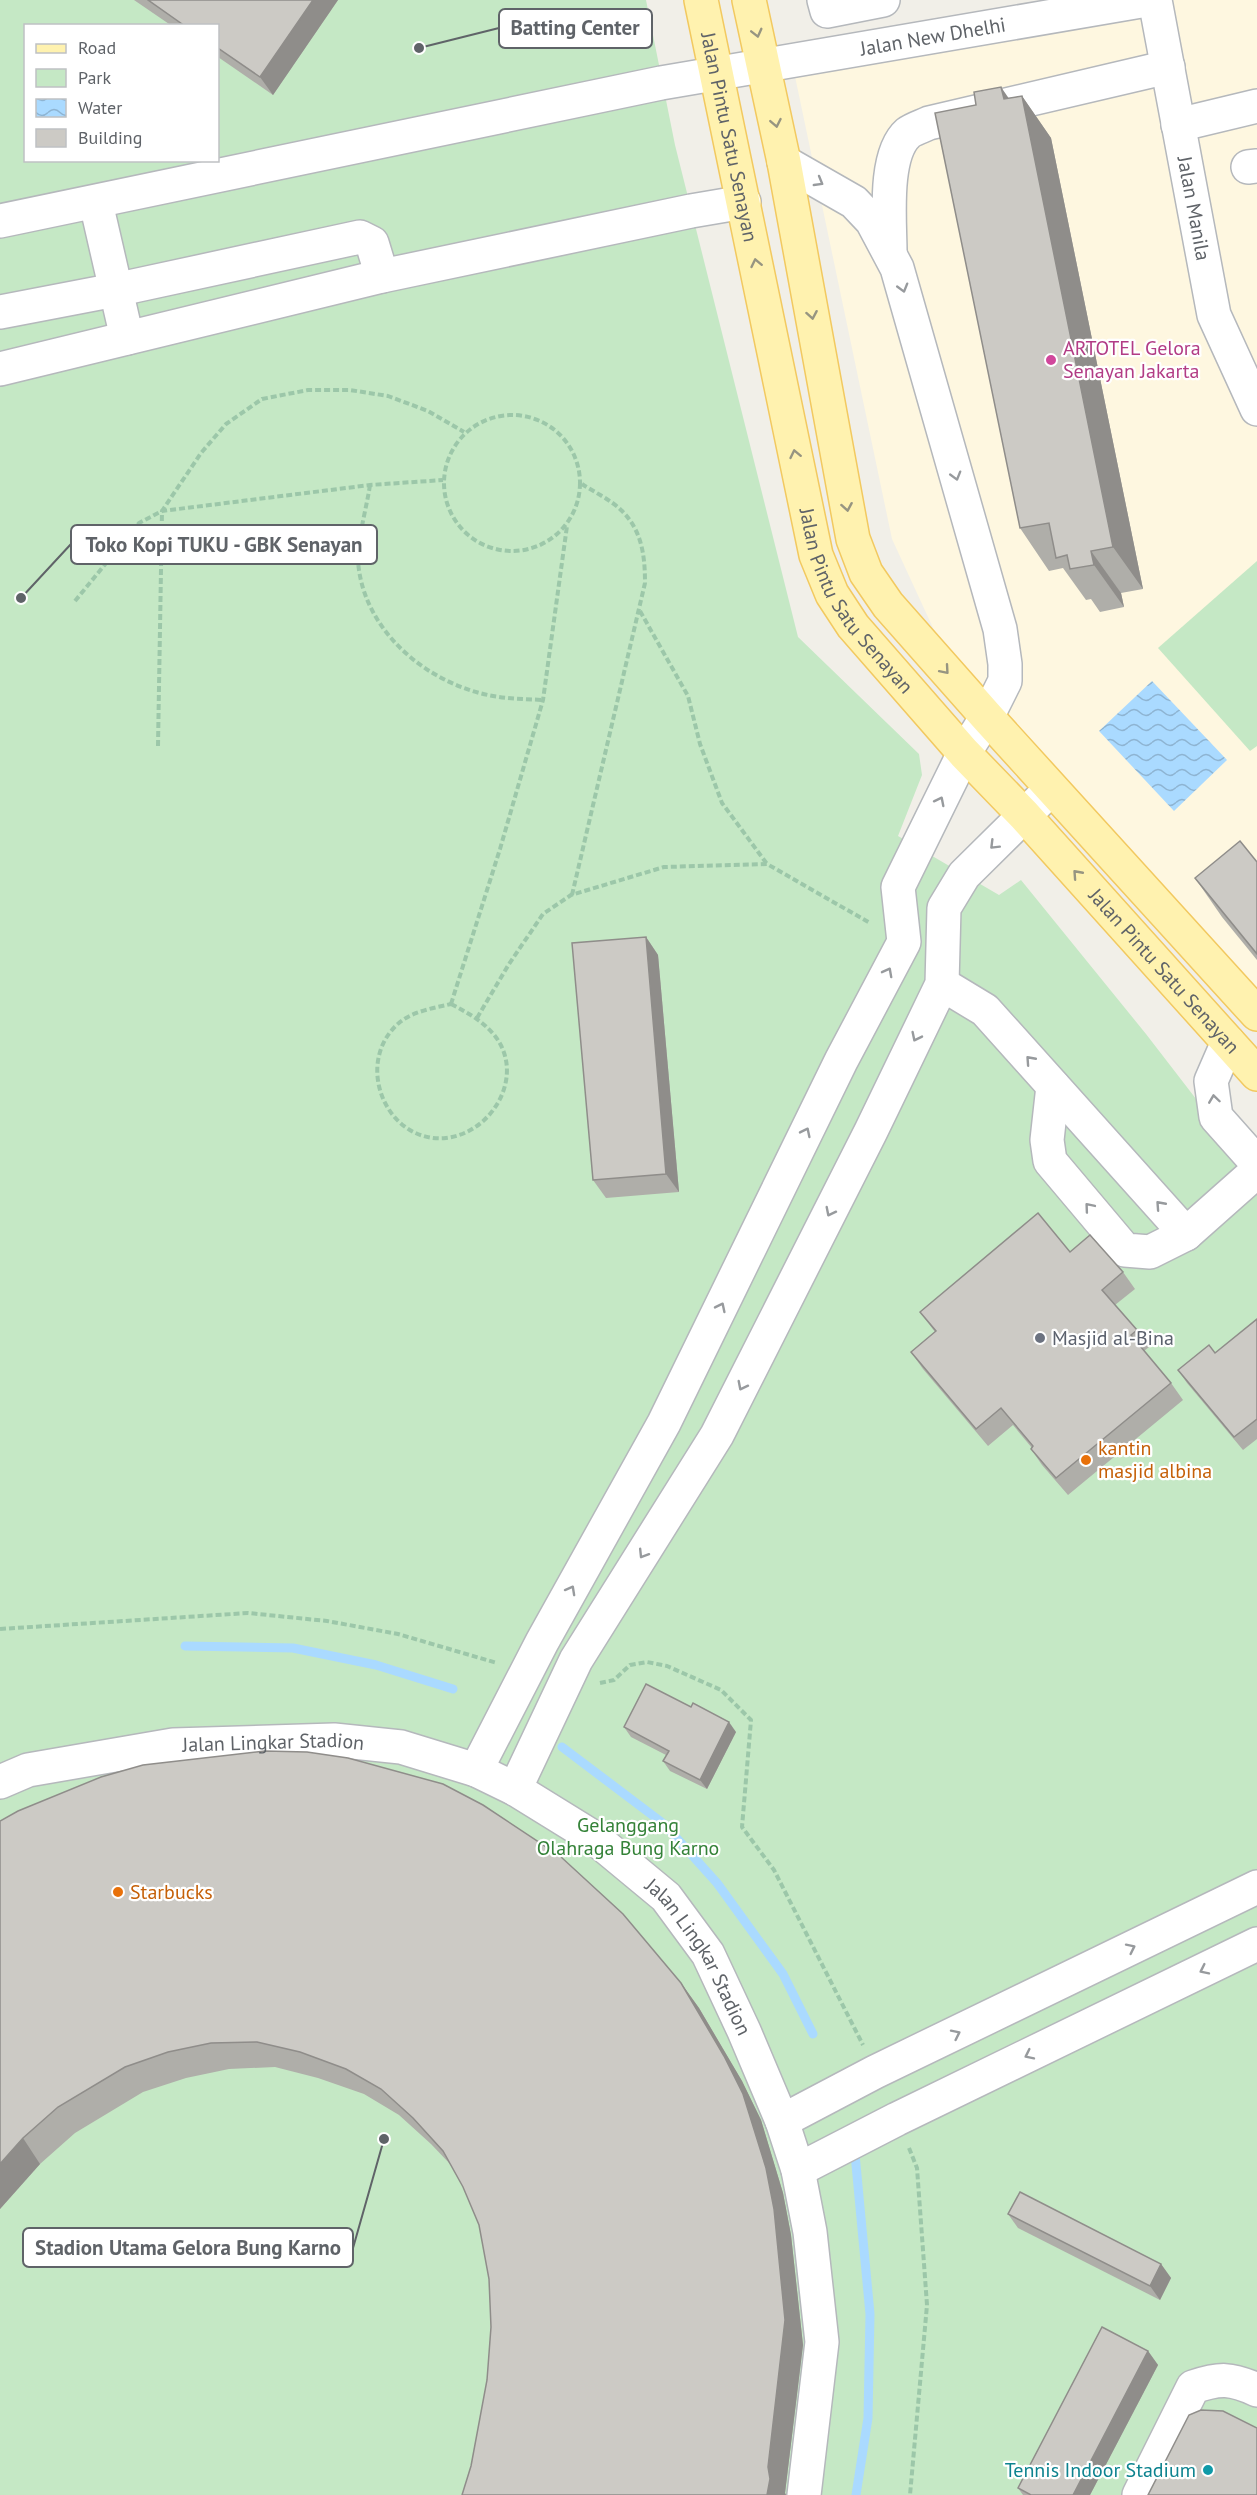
<svg xmlns="http://www.w3.org/2000/svg" width="1257" height="2495" font-family="'PT Sans',sans-serif">
  <style>
    .commercial { fill: #fef7e0 }
    .park { fill: #c5e8c5; fill-rule: evenodd }
    .water { fill: url(#water-waves) }
    .lines { fill: none; stroke-linecap: round; stroke-linejoin: round }
    .stream { stroke: #aadaff; stroke-width: 9 }
    .minor-casing { stroke: #b5b8bc; stroke-width: 36 }
    .major-casing { stroke: #f2c960; stroke-width: 36 }
    .path { stroke: #9cc7a9; stroke-width: 4; stroke-dasharray: 6 3; stroke-linecap: butt }
    .minor { stroke: #fff; stroke-width: 33 }
    .major { stroke: #fff2af; stroke-width: 33 }
    .wall { fill: #afaea9 }
    .shaded-wall { fill: #8f8d8a }
    .building { fill: #cccac5; stroke: #8f8d8a; stroke-width: 1.5 }
    .oneway { stroke: #979581 }
    .oneway2 { stroke: #979a9d }
    .hotel-dot { fill: #d1479c; stroke: #fff; stroke-width: 2 }
    .worship-dot { fill: #6b7280; stroke: #fff; stroke-width: 2 }
    .food-dot { fill: #e8710a; stroke: #fff; stroke-width: 2 }
    .culture-dot { fill: #0f9aa8; stroke: #fff; stroke-width: 2 }
    .labels { text-anchor: middle; stroke-width: 4.5; stroke-linejoin: round; paint-order: stroke }
    .street-label { font-size: 20px; fill: #5f6368; stroke: #fff }
    .hotel-label { font-size: 20px; fill: #b23c85; stroke: #fff; text-anchor: start }
    .worship-label { font-size: 20px; fill: #5b616d; stroke: #fff; text-anchor: start }
    .food-label { font-size: 20px; fill: #c56008; stroke: #fff; text-anchor: start }
    .park-label { font-size: 20px; fill: #348238; stroke: #fff }
    .culture-label { font-size: 20px; fill: #0d838f; stroke: #fff; text-anchor: end }
    .leader { fill: none; stroke: #5f6368; stroke-width: 2 }
    .callout-dot { fill: #5f6368; stroke: #fff; stroke-width: 2 }
    .callout { fill: #fff; stroke: #5f6368; stroke-width: 2 }
    .callout-label { font-size: 21px; text-anchor: middle; font-weight: bold; fill: #5f6368 }
  </style>
  <defs>
    <pattern id="water-waves" width="16" height="10" patternUnits="userSpaceOnUse" patternTransform="scale(1.5)"><rect width="16" height="10" fill="#aadaff"/><path d="M0 5q4-4 8 0t8 0" fill="none" stroke="#8eb4d2"/></pattern>
  </defs>
  <rect width="100%" height="100%" fill="#f1efe8"/>
  <path class="commercial" d="M1088 0H1257V993L940 643 892 539 792 62Z"/>
  <g class="park">
    <path d="M0 0H646L675 145 798 637 919 754 922 775 898 836 999 895 1021 880 1146 1034 1257 1178V2495H0ZM26 26H218V160H26Z"/>
    <path d="M1257 561V746L1250 751 1158 648Z"/>
  </g>
  <path class="water" d="M1152 681 1227 760 1174 811 1099 731Z"/>
  <g class="lines">
    <g class="stream">
      <path d="M185 1646 293 1648 376 1665 453 1689"/>
      <path d="M562 1747 664 1824 717 1883 783 1974 813 2034"/>
      <path d="M855 2154 870 2314 868 2418 856 2495"/>
    </g>
    <defs>
      <g id="minor">
        <path d="M824 0 827 11 883 0"/>
        <path id="s1" d="M1155 0 1214 315 1257 409"/>
        <path d="M1178 125 1257 106"/>
        <path d="M1248 167 1257 166"/>
        <path d="M96 203 127 338"/>
        <path id="s2" d="M0 221 661 83 1147 0"/>
        <path d="M890 252C890 222 883 155 908 133 913 129 923 126 929 123L1168 67"/>
        <path d="M0 312 115 290 360 237 372 243 382 276"/>
        <path d="M0 369 382 276 691 211 744 202"/>
        <path d="M942 984 985 1010 1186 1234 1257 1171"/>
        <path d="M1228 1042 1211 1081 1216 1117 1257 1163"/>
        <path d="M1053 1086 1047 1140 1050 1161 1125 1250 1150 1252 1186 1234"/>
        <path d="M476 1770 542 1642 664 1423 841 1061 904 942 898 887 964 753 987 717 1005 681V664L1000 629 897 268 872 221 854 202 784 162"/>
        <path id="s3" d="M0 1782 28 1770 173 1745 334 1740 401 1747 476 1770 515 1789 596 1839 666 1897 708 1954 744 2031 782 2121 798 2170 810 2232 822 2342 804 2495"/>
        <path d="M515 1789 576 1660 717 1435 871 1131 942 984 944 908 964 875 1051 789"/>
        <path d="M782 2121 875 2072 1257 1887"/>
        <path d="M798 2170 897 2119 1257 1944"/>
        <path d="M1139 2495 1193 2387C1220 2378 1231 2378 1257 2390"/>
      </g>
      <g id="major">
        <path id="s4" d="M701 0 816 555 832 594 853 626 964 753 1024 815 1257 1074"/>
        <path d="M749 0 784 162 853 539 866 573 888 605 987 717 1257 1014"/>
      </g>
    </defs>
    <use href="#minor" class="minor-casing"/>
    <use href="#major" class="major-casing"/>
    <g class="path">
      <circle cx="512" cy="483" r="68"/>
      <path d="M370 485C367 506 357 541 358 561 363 631 427 684 493 696 509 699 526 699 543 700"/>
      <path d="M75 601 139 523 162 511 370 485 443 480"/>
      <path d="M640 611 688 696 700 744 722 803 767 864"/>
      <path d="M158 746 162 511 201 453 226 424 262 399 308 390H350L388 396 428 411 464 432"/>
      <path d="M572 895 645 583C645 556 642 530 621 510 611 500 594 492 582 484"/>
      <path d="M451 1004 500 849 543 700 567 526"/>
      <path d="M451 1004C468 1013 483 1021 495 1036 526 1076 492 1133 446 1138 386 1144 352 1062 400 1022 414 1011 434 1008 451 1004Z"/>
      <path d="M477 1018 509 964 543 914 571 895 664 867 767 864 870 923"/>
      <path d="M0 1629 248 1613 327 1621 398 1634 497 1663"/>
      <path d="M600 1683 614 1680 630 1665 647 1662 667 1666 721 1690 751 1720 742 1827 774 1870 863 2045"/>
      <path d="M909 2148 917 2168 927 2305 910 2495"/>
    </g>
    <use href="#minor" class="minor"/>
    <use href="#major" class="major"/>
  </g>
  <g class="wall">
    <path d="M134 0H338L273 95 218 57V26H172Z"/>
    <path d="M1022 96 1051 138 1143 589 1121 593 1124 607 1100 612 1091 599 1086 600 1063 568 1049 571 1020 528 1009 98Z"/>
    <path d="M1257 862V960L1222 917 1195 878Z"/>
    <path d="M646 937 658 955 679 1192 606 1198 593 1180Z"/>
    <path d="M1070 1252 1123 1272 1135 1289 1115 1305 1137 1330 1149 1347 1144 1351 1171 1383 1183 1400 1068 1495 1042 1465 1031 1449 1032 1448 1013 1425 988 1446 923 1369 911 1352 935 1332 920 1312Z"/>
    <path d="M1257 1319V1439L1243 1450 1187 1383 1178 1370 1215 1353Z"/>
    <path d="M624 1727 736 1732 707 1789 670 1771 663 1761 666 1755 631 1737Z"/>
    <path d="M0 1821 681 1983 699 2008 742 2081 761 2120 783 2193 791 2235 803 2345 785 2493 786 2495H462L471 2466 487 2380 491 2327 489 2279 479 2225 463 2187 452 2166 431 2144 399 2115 364 2094 318 2078 275 2067 229 2069 186 2078 143 2092 75 2133 40 2164 0 2209Z"/>
    <path d="M1008 2214 1161 2264 1171 2278 1160 2300 1018 2228Z"/>
    <path d="M1148 2351 1158 2365 1090 2495H1023L1018 2488Z"/>
  </g>
  <g class="shaded-wall">
    <path d="M313 0H338L273 95 260 77Z"/>
    <path d="M1001 87 1027 125 1022 96 1051 138 1143 589 1113 547Z"/>
    <path d="M1091 551 1121 593 1124 607 1094 565Z"/>
    <path d="M646 937 658 955 679 1192 666 1174Z"/>
    <path d="M729 1722 736 1732 707 1789 700 1780Z"/>
    <path d="M681 1983 699 2008 742 2081 761 2120 783 2193 791 2235 803 2345 785 2493 786 2495H767L768 2467Z"/>
    <path d="M23 2138 40 2164 0 2209V2164Z"/>
    <path d="M1161 2264 1171 2278 1160 2300 1150 2286Z"/>
    <path d="M1148 2351 1158 2365 1090 2495H1073Z"/>
  </g>
  <g class="building">
    <path d="M148 0H313L260 77 218 48V26H185Z"/>
    <path d="M1001 87 1004 99 1022 96 1113 547 1091 551 1094 565 1070 569 1067 555 1056 558 1049 523 1020 528 935 113 976 105 974 92Z"/>
    <path d="M1240 841 1257 862V954L1195 878Z"/>
    <path d="M646 937 666 1174 593 1180 572 943Z"/>
    <path d="M1038 1213 1070 1252 1090 1235 1123 1272 1102 1290 1137 1330 1131 1335 1171 1383 1056 1478 1031 1449 1033 1446 1001 1408 976 1429 911 1352 936 1331 920 1312Z"/>
    <path d="M1257 1319V1419L1234 1437 1178 1370 1209 1345 1215 1353Z"/>
    <path d="M646 1684 691 1707 693 1703 729 1722 700 1780 663 1761 669 1751 624 1727Z"/>
    <path d="M265 1751 307 1752 348 1758 443 1784 483 1805 560 1856 623 1914 681 1983 724 2056 743 2094 766 2168 774 2209 785 2320 768 2467 770 2479 767 2495H462L471 2466 487 2380 491 2327 489 2279 479 2225 463 2187 443 2151 413 2118 381 2089 346 2069 300 2052 257 2042 211 2043 168 2052 125 2067 58 2107 23 2138 0 2164V1821L18 1811 101 1777 143 1765Z"/>
    <path d="M1020 2192 1161 2264 1150 2286 1008 2214Z"/>
    <path d="M1102 2327 1148 2351 1073 2495H1031L1018 2488Z"/>
    <path d="M1201 2410 1223 2411 1257 2428V2495H1148L1189 2415Z"/>
  </g>
  <defs><path id="oneway-chevron" d="M-2-3.5L2.5 0L-2 3.5" fill="none" stroke-width="1.6" stroke-linecap="round" stroke-linejoin="round" transform="scale(1.5)"/></defs>
  <g class="oneway">
    <use href="#oneway-chevron" transform="translate(757 33) rotate(76)"/>
    <use href="#oneway-chevron" transform="translate(776 123) rotate(79)"/>
    <use href="#oneway-chevron" transform="translate(756 263) rotate(-102)"/>
    <use href="#oneway-chevron" transform="translate(812 315) rotate(80)"/>
    <use href="#oneway-chevron" transform="translate(795 454) rotate(-102)"/>
    <use href="#oneway-chevron" transform="translate(847 507) rotate(80)"/>
    <use href="#oneway-chevron" transform="translate(945 670) rotate(49)"/>
    <use href="#oneway-chevron" transform="translate(1077 874) rotate(-132)"/>
  </g>
  <g class="oneway2">
    <use href="#oneway-chevron" transform="translate(819 182) rotate(30)"/>
    <use href="#oneway-chevron" transform="translate(903 288) rotate(74)"/>
    <use href="#oneway-chevron" transform="translate(956 476) rotate(74)"/>
    <use href="#oneway-chevron" transform="translate(940 801) rotate(-63)"/>
    <use href="#oneway-chevron" transform="translate(994 845) rotate(135)"/>
    <use href="#oneway-chevron" transform="translate(888 972) rotate(-62)"/>
    <use href="#oneway-chevron" transform="translate(916 1037) rotate(116)"/>
    <use href="#oneway-chevron" transform="translate(1030 1060) rotate(-132)"/>
    <use href="#oneway-chevron" transform="translate(1214 1099) rotate(-98)"/>
    <use href="#oneway-chevron" transform="translate(806 1132) rotate(-64)"/>
    <use href="#oneway-chevron" transform="translate(1160 1205) rotate(-132)"/>
    <use href="#oneway-chevron" transform="translate(1089 1207) rotate(-130)"/>
    <use href="#oneway-chevron" transform="translate(830 1212) rotate(117)"/>
    <use href="#oneway-chevron" transform="translate(721 1307) rotate(-64)"/>
    <use href="#oneway-chevron" transform="translate(742 1386) rotate(117)"/>
    <use href="#oneway-chevron" transform="translate(643 1554) rotate(122)"/>
    <use href="#oneway-chevron" transform="translate(571 1590) rotate(-61)"/>
    <use href="#oneway-chevron" transform="translate(1131 1948) rotate(-26)"/>
    <use href="#oneway-chevron" transform="translate(1204 1970) rotate(154)"/>
    <use href="#oneway-chevron" transform="translate(956 2034) rotate(-26)"/>
    <use href="#oneway-chevron" transform="translate(1029 2055) rotate(154)"/>
  </g>
  <circle class="hotel-dot" cx="1051" cy="360" r="6"/>
  <circle class="worship-dot" cx="1040" cy="1338" r="6"/>
  <g class="food-dot">
    <circle cx="1086" cy="1460" r="6"/>
    <circle cx="118" cy="1892" r="6"/>
  </g>
  <circle class="culture-dot" cx="1208" cy="2470" r="6"/>
  <g class="labels">
    <g class="street-label">
      <text dy="7" stroke="none"><textPath href="#s2" startOffset="951">Jalan New Dhelhi</textPath></text>
      <text dy="7" stroke="none"><textPath href="#s4" startOffset="140">Jalan Pintu Satu Senayan</textPath></text>
      <text dy="7" stroke="none"><textPath href="#s1" startOffset="212">Jalan Manila</textPath></text>
      <text dy="7" stroke="none"><textPath href="#s4" startOffset="626">Jalan Pintu Satu Senayan</textPath></text>
      <text dy="7" stroke="none"><textPath href="#s4" startOffset="1112">Jalan Pintu Satu Senayan</textPath></text>
      <text dy="7" stroke="none"><textPath href="#s3" startOffset="278">Jalan Lingkar Stadion</textPath></text>
      <text dy="7" stroke="none"><textPath href="#s3" startOffset="782">Jalan Lingkar Stadion</textPath></text>
    </g>
    <g class="hotel-label">
      <text x="1063" y="355">ARTOTEL Gelora<tspan x="1063" dy="23">Senayan Jakarta</tspan></text>
    </g>
    <g class="worship-label">
      <text x="1052" y="1345">Masjid al-Bina</text>
    </g>
    <g class="food-label">
      <text x="1098" y="1455">kantin<tspan x="1098" dy="23">masjid albina</tspan></text>
      <text x="130" y="1899">Starbucks</text>
    </g>
    <g class="park-label">
      <text x="628" y="1832">Gelanggang<tspan x="628" dy="23">Olahraga Bung Karno</tspan></text>
    </g>
    <g class="culture-label">
      <text x="1196" y="2477">Tennis Indoor Stadium</text>
    </g>
  </g>
  <path class="leader" d="M419 48L499 28M21 598L71 544M384 2139L353 2248"/>
  <g class="callout-dot">
    <circle cx="419" cy="48" r="6"/>
    <circle cx="21" cy="598" r="6"/>
    <circle cx="384" cy="2139" r="6"/>
  </g>
  <g class="callout">
    <rect x="499" y="9" width="153" height="39" rx="6"/>
    <rect x="71" y="525" width="306" height="39" rx="6"/>
    <rect x="23" y="2228" width="330" height="39" rx="6"/>
  </g>
  <g class="callout-label">
    <text x="575" y="35">Batting Center</text>
    <text x="224" y="552">Toko Kopi TUKU - GBK Senayan</text>
    <text x="188" y="2255">Stadion Utama Gelora Bung Karno</text>
  </g>
  <rect x="24" y="24" width="195" height="138" fill="#ffffff" stroke="#bfc1c3" stroke-width="1.5"/>
  <rect x="36" y="44" width="30" height="9" fill="#fff2af" stroke="#bfc1c3" stroke-width="1.5"/>
  <text x="78" y="54" font-size="18" fill="#5f6368">Road</text>
  <rect x="36" y="69" width="30" height="18" fill="#c5e8c5" stroke="#bfc1c3" stroke-width="1.5"/>
  <text x="78" y="84" font-size="18" fill="#5f6368">Park</text>
  <rect x="36" y="99" width="30" height="18" fill="url(#water-waves)" stroke="#bfc1c3" stroke-width="1.5"/>
  <text x="78" y="114" font-size="18" fill="#5f6368">Water</text>
  <rect x="36" y="129" width="30" height="18" fill="#cccac5" stroke="#bfc1c3" stroke-width="1.5"/>
  <text x="78" y="144" font-size="18" fill="#5f6368">Building</text>
</svg>
